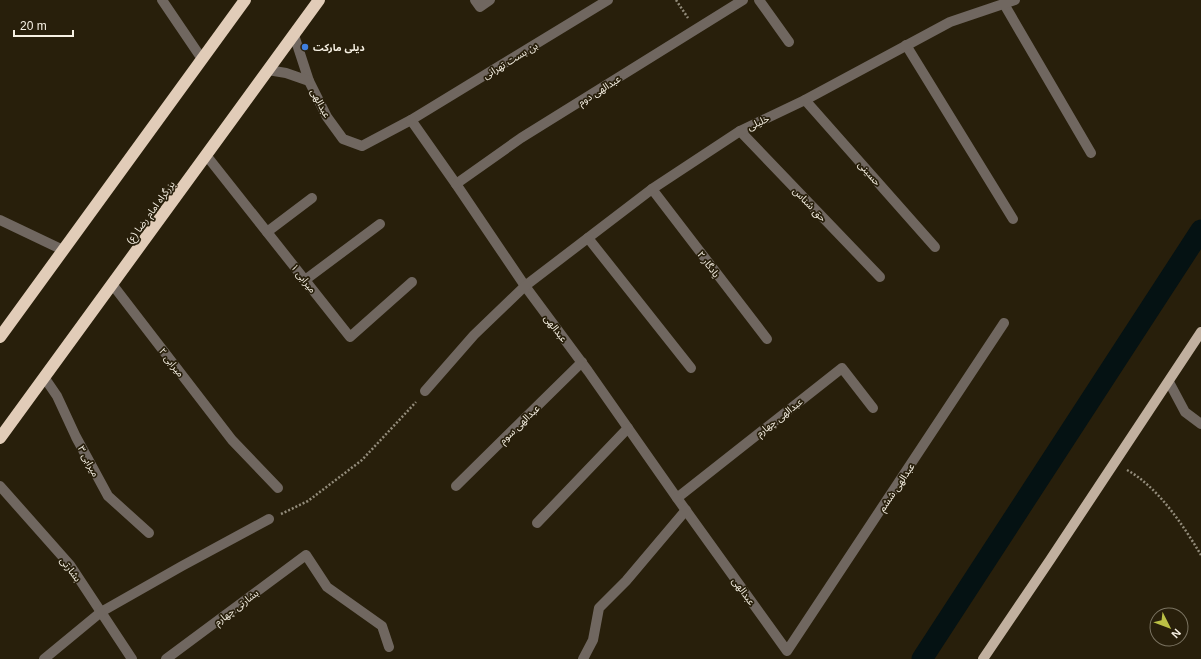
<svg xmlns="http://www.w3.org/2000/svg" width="1201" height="659" font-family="Arial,'Noto Sans Arabic',sans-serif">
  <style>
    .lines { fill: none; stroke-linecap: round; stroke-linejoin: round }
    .canal { stroke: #051213; stroke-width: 21 }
    .path { stroke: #938c7b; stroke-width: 2.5; stroke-dasharray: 2 2; stroke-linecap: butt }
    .minor { stroke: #706760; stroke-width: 10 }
    .major { stroke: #c1b09f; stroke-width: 10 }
    .highway { stroke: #e1ccb8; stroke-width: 12 }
    .shop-dot { fill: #3f7fe0; stroke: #281f0b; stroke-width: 1.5 }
    .labels { text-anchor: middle; stroke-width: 3.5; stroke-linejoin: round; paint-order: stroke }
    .poi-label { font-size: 10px; font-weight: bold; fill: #f6f0e3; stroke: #281f0b; text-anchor: start }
    .street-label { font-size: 10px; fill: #f6f0e3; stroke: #281f0b }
  </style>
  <rect width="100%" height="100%" fill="#281f0b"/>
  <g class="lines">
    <path class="canal" d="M922 659 1201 230"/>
    <g class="path">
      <path d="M676 0 688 18"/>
      <path d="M1127 470C1158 487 1183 525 1201 555"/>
      <path d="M281 514 308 501 362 460 416 402"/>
    </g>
    <g class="minor">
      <path d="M162 0 202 59"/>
      <path d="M475 0 480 7 490 0"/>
      <path d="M759 0 789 42"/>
      <path d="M1004 4 1091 153"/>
      <path d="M294 35 309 81 327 117 343 139 362 146 411 120 608 0"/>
      <path d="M906 45 1013 219"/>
      <path d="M268 70 286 73 309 81"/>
      <path d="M805 100 935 247"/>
      <path d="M411 120 456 184 525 286 588 371 677 498 787 651 1004 323"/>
      <path d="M740 131 880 277"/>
      <path d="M206 155 350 337 412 282"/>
      <path d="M456 184 521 138 743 0"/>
      <path d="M652 189 767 339"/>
      <path d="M0 220 63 250"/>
      <path d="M267 232 312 198"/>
      <path d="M588 238 691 368"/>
      <path d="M305 280 380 224"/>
      <path d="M112 284 232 440 278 488"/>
      <path d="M44 377 57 396 76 437 108 496 149 533"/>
      <path d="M1169 382 1185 412 1201 424"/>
      <path d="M425 391 474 335 525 286 652 189 740 131 805 100 950 22 1015 0"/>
      <path d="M0 486 70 565 132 659"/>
      <path d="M456 486 582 362"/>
      <path d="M677 498 842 368 873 408"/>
      <path d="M537 523 628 428"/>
      <path d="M44 659 101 612 182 566 269 519"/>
      <path d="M166 659 306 555 327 587 382 626 389 647"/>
      <path d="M583 659 593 640 599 608 626 581 686 510"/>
    </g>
    <path class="major" d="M983 659 1050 560 1201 332"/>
    <g class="highway">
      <path d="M0 337 245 0"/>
      <path d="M0 438 319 0"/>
    </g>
  </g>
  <circle class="shop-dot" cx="305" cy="47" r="4"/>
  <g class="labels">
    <g class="poi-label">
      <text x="313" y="51">دیلی مارکت</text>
    </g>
    <g class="street-label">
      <text transform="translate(510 60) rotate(-31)" y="4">بن بست تهرانی</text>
      <text transform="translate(599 90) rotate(-32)" y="4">عبدالهی دوم</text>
      <text transform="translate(321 103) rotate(62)" y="4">عبدالهی</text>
      <text transform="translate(758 122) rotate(-25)" y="4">خلیلی</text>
      <text transform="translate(870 173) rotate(49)" y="4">حسینی</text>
      <text transform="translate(810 204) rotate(46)" y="4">حق شناس</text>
      <text transform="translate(150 212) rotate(-54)" y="4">بزرگراه امام رضا (ع)</text>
      <text transform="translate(709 264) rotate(53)" y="4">یادگار ۲</text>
      <text transform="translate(304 278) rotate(52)" y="4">میرابی ۱</text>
      <text transform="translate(556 328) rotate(53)" y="4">عبدالهی</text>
      <text transform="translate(172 362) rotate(52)" y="4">میرابی ۲</text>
      <text transform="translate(779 417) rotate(-38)" y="4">عبدالهی چهارم</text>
      <text transform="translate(519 424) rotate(-44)" y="4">عبدالهی سوم</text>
      <text transform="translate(89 461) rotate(62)" y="4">میرابی ۳</text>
      <text transform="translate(896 487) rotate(-56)" y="4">عبدالهی ششم</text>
      <text transform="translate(71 569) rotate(53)" y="4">بشارتی</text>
      <text transform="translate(744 591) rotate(54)" y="4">عبدالهی</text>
      <text transform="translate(236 607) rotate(-37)" y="4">بشارتی چهارم</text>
    </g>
  </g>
  <g transform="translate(1169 627) rotate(132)"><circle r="19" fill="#281f0b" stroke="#7a7361"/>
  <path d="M0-3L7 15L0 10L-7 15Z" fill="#bbc045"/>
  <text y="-6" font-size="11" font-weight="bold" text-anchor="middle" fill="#f6f0e3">N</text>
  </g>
  <path d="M14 30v6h59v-6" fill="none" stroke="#f6f0e3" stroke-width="2"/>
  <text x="20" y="30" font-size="12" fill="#f6f0e3" stroke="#281f0b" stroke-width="3" paint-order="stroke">20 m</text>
</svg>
